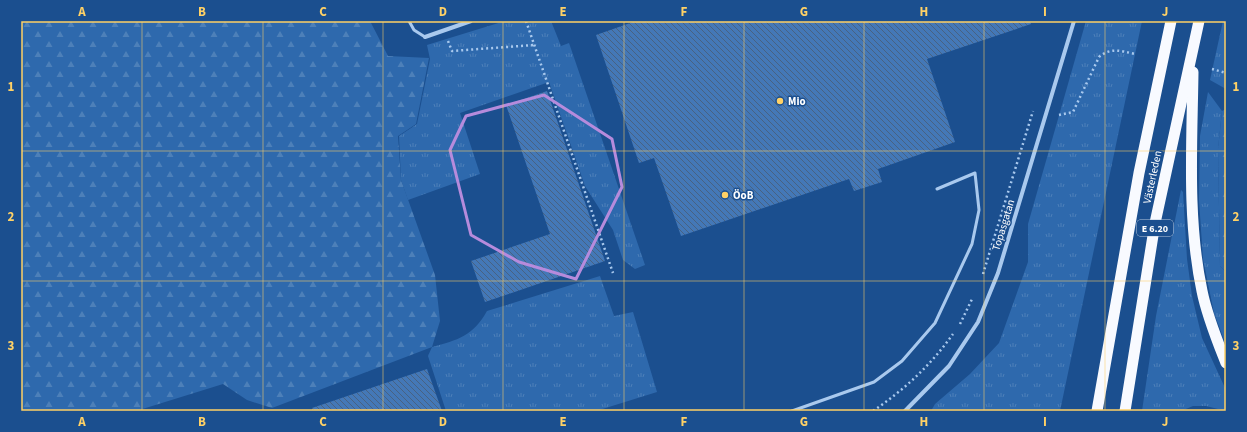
<svg xmlns="http://www.w3.org/2000/svg" width="1247" height="432" font-family="'Source Sans 3',sans-serif">
  <style>
    .grass { fill: url(#grass-tufts) }
    .forest { fill: url(#forest-firs) }
    .building { fill: url(#building-back-hatch) }
    .lines { fill: none; stroke-linecap: round; stroke-linejoin: round }
    .path { stroke: #a9c9ee; stroke-width: 2.5; stroke-dasharray: 2 3; stroke-linecap: butt }
    .service { stroke: #a9c9ee; stroke-width: 3 }
    .minor { stroke: #a9c9ee; stroke-width: 4 }
    .trunk { stroke: #f8faff; stroke-width: 11 }
    .marked { fill: none; stroke: #b68bdc; stroke-width: 3; stroke-linejoin: round }
    .grid { fill: none; stroke: #ffd166; stroke-width: 1; stroke-opacity: 0.55 }
    .poi-dot { fill: #ffd166; stroke: #1b4f8f; stroke-width: 1.5 }
    .labels { text-anchor: middle; stroke-width: 3; stroke-linejoin: round; paint-order: stroke }
    .shield { fill: #1b4f8f; stroke: #bbcadd; stroke-width: 1 }
    .shield-label { font-size: 10px; font-weight: bold; fill: #fff }
    .poi-label { font-size: 11px; font-weight: bold; fill: #fff; stroke: #1b4f8f; text-anchor: start }
    .street-label { font-size: 11px; fill: #fff; stroke: #1b4f8f }
    .neatline { fill: none; stroke: #ffd166; stroke-width: 1.5 }
    .grid-label { font-size: 13px; text-anchor: middle; font-weight: bold; fill: #ffd166 }
  </style>
  <defs>
    <pattern id="grass-tufts" width="24" height="20" patternUnits="userSpaceOnUse"><rect width="24" height="20" fill="#2e69ad"/><path d="M3 7l-1-3M5 7V3M7 7l1-3M15 17l-1-3M17 17v-4M19 17l1-3" fill="none" stroke="#4d80b9"/></pattern>
    <pattern id="forest-firs" width="22" height="20" patternUnits="userSpaceOnUse"><rect width="22" height="20" fill="#2e69ad"/><path d="M5 1l3.5 6h-7zM16 11l3.5 6h-7z" fill="#4d80b9"/></pattern>
    <pattern id="building-back-hatch" width="6" height="6" patternUnits="userSpaceOnUse"><rect width="6" height="6" fill="#4478b7"/><path d="M-1 5l2 2M0 0l6 6M5-1l2 2" fill="none" stroke="#486282"/></pattern>
  </defs>
  <rect width="100%" height="100%" fill="#1b4f8f"/>
  <g class="grass">
    <path d="M505 21H551L561 46 569 43 645 265 635 269 623 260 613 230 585 186 549 82 460 113 480 174 408 200 401 180 399 136 417 124 430 59 427 45Z"/>
    <path d="M1086 21H1142L1060 411H931L935 404 970 374 999 343 1028 262V224Z"/>
    <path d="M1223 21H1226V89L1210 80Z"/>
    <path d="M1208 92 1222 111 1218 149 1220 266 1226 272V345L1214 313 1203 259 1199 200 1200 136Z"/>
    <path d="M1181 190 1183 192 1187 259 1192 296 1202 338 1226 390V411L1206 406H1193L1181 411H1142L1156 316Z"/>
    <path d="M600 276 614 316 633 312 657 392 596 411H446L428 356 432 347C458 340 473 336 487 311Z"/>
  </g>
  <g class="forest">
    <path d="M21 21H370L388 56 429 58 416 124 398 136 401 180 435 275 440 321 432 347 272 408 247 400 223 384 136 411H21Z"/>
    <path d="M1226 109V272L1220 266 1218 149 1222 111Z"/>
  </g>
  <g class="building">
    <path d="M636 21H1030L1031 24 927 59 955 142 878 169 882 182 854 191 849 179 681 236 654 158 639 163 596 35Z"/>
    <path d="M547 91 605 261 485 302 471 261 550 234 506 105Z"/>
    <path d="M427 369 442 411H312V408Z"/>
  </g>
  <g class="lines">
    <g class="path">
      <path d="M526 21 613 273"/>
      <path d="M448 41 452 51 534 45"/>
      <path d="M1212 69 1226 73"/>
      <path d="M1059 115 1073 112 1099 57C1111 47 1121 51 1135 54"/>
      <path d="M983 274 1033 111"/>
      <path d="M960 324 973 297"/>
      <path d="M873 411C905 389 930 366 953 334"/>
    </g>
    <g class="service">
      <path d="M409 21 414 30 425 37"/>
      <path d="M792 411 874 382 902 361 935 323 972 244 979 210 975 173 937 189"/>
    </g>
    <g class="minor">
      <path d="M425 37 471 21"/>
      <path d="M905 411 949 366 978 322 998 273 1074 21"/>
    </g>
    <g class="trunk">
      <path d="M1193 72C1192 145 1187 220 1202 291 1207 316 1217 340 1226 363"/>
      <path d="M1097 411 1139 173 1171 21"/>
      <path d="M1125 411 1155 223 1199 21"/>
    </g>
  </g>
  <path class="marked" d="M544 95 612 139 622 187 576 279 519 262 471 235 450 150 466 116Z"/>
  <path class="grid" d="M142 21V411M263 21V411M383 21V411M503 21V411M624 21V411M744 21V411M864 21V411M984 21V411M1105 21V411M21 151H1226M21 281H1226"/>
  <g class="poi-dot">
    <circle cx="780" cy="101" r="4"/>
    <circle cx="725" cy="195" r="4"/>
  </g>
  <g class="labels">
    <rect class="shield" x="1137" y="220" width="36" height="16" rx="3"/>
    <g class="shield-label">
      <text x="1155" y="232">E 6.20</text>
    </g>
    <g class="poi-label">
      <text x="788" y="105">Mio</text>
      <text x="733" y="199">ÖoB</text>
    </g>
    <g class="street-label">
      <text transform="translate(1152 177) rotate(-78)" y="4">Västerleden</text>
      <text transform="translate(1003 225) rotate(-73)" y="4">Topasgatan</text>
    </g>
  </g>
  <rect width="1247" height="432" fill="none" stroke="#1b4f8f" stroke-width="44"/>
  <rect x="22" y="22" width="1203" height="388" class="neatline"/>
  <g class="grid-label">
    <text x="82" y="16">A</text>
    <text x="202" y="16">B</text>
    <text x="323" y="16">C</text>
    <text x="443" y="16">D</text>
    <text x="563" y="16">E</text>
    <text x="684" y="16">F</text>
    <text x="804" y="16">G</text>
    <text x="924" y="16">H</text>
    <text x="1045" y="16">I</text>
    <text x="1165" y="16">J</text>
    <text x="11" y="91">1</text>
    <text x="1236" y="91">1</text>
    <text x="11" y="221">2</text>
    <text x="1236" y="221">2</text>
    <text x="11" y="350">3</text>
    <text x="1236" y="350">3</text>
    <text x="82" y="426">A</text>
    <text x="202" y="426">B</text>
    <text x="323" y="426">C</text>
    <text x="443" y="426">D</text>
    <text x="563" y="426">E</text>
    <text x="684" y="426">F</text>
    <text x="804" y="426">G</text>
    <text x="924" y="426">H</text>
    <text x="1045" y="426">I</text>
    <text x="1165" y="426">J</text>
  </g>
</svg>
